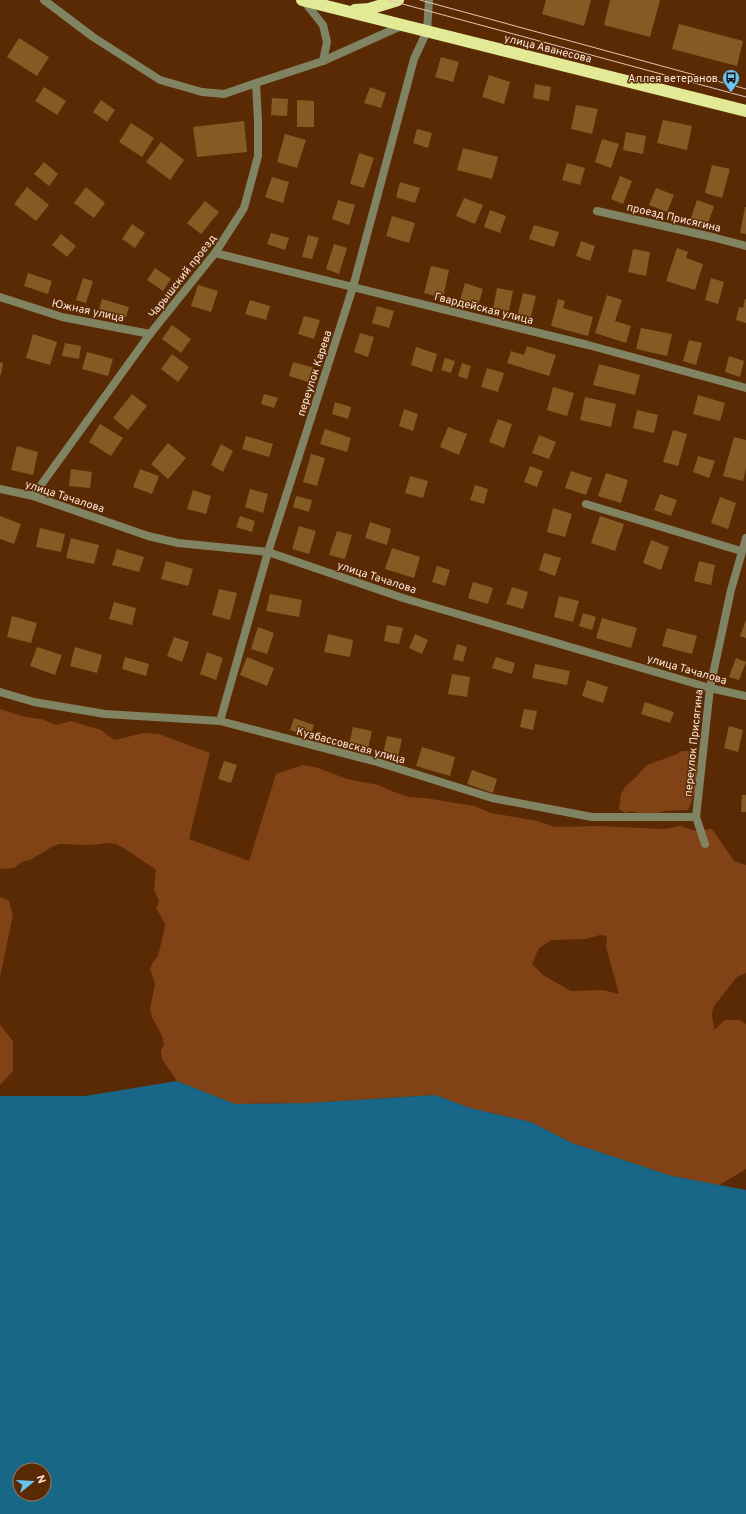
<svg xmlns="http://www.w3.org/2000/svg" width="746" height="1514" font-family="Overpass,sans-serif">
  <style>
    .green { fill: #814215; fill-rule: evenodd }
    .water { fill: #186688; fill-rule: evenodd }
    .building { fill: #845c23 }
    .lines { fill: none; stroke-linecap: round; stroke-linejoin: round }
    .street { stroke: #818463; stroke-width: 8 }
    .highway { stroke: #e3ea96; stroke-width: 12 }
    .tram { stroke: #e3c7b6; stroke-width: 1 }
    .labels { text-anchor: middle; stroke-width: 3; stroke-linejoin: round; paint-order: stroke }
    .street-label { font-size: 11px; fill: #fde6d8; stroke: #5a2a04 }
    .poi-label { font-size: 11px; fill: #fde6d8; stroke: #5a2a04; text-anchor: end }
  </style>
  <rect width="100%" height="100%" fill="#5a2a04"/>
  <g class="green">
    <path d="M0 709 25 717 41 719 56 725 71 721 101 730 114 740 144 733 159 734 210 753 189 839 249 861 276 774 303 765 318 768 347 779 378 785 394 792 409 797 425 798 474 806 491 813 537 821 555 827 597 826 664 829 680 826 696 831 712 829 734 861 746 865V973L737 977 714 1006 712 1013 714 1030 725 1020H740L746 1024V1169L719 1185 672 1176 572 1143 531 1122 470 1108 435 1095 309 1103 235 1104 177 1081 162 1059 161 1051 164 1044 162 1036 152 1017 150 1009 155 984 150 969 153 962 158 956 164 931 165 924 156 908 159 901 154 890 156 870 124 848 116 844 107 843 90 845 59 844 52 847 30 860 22 862 14 868 0 869ZM600 935 607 936 606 947 619 994 603 990 571 991 543 975 532 964 539 948 552 940 586 939Z"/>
    <path d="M682 751H691L696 756C697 774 697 794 688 810L664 811 648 816 632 811 625 813 619 809 621 794 625 787 636 777 647 765 675 755Z"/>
    <path d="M0 897 9 901 13 915 0 977Z"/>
    <path d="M0 1025 13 1041V1071L0 1085Z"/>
  </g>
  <path class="water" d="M177 1081 235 1104 309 1103 435 1095 470 1108 531 1122 572 1143 672 1176 746 1190V1514H0V1096H85ZM20 1470H44V1494H20Z"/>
  <g class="building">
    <path d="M546 0H591L584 26 542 14Z"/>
    <path d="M610 0H660L650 37 604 25Z"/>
    <path d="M679 24 743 41 737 66 672 49Z"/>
    <path d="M19 38 49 57 37 76 7 57Z"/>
    <path d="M441 57 459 62 453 82 435 77Z"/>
    <path d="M489 75 510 82 504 104 482 97Z"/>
    <path d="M535 84 551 87 549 101 533 98Z"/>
    <path d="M44 87 66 101 57 115 35 101Z"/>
    <path d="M370 87 386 93 381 108 364 103Z"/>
    <path d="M272 98 288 99 287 116 271 115Z"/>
    <path d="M101 100 115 110 107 122 93 112Z"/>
    <path d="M297 100 314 101V127H297Z"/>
    <path d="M576 105 598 109 592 134 571 129Z"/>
    <path d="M663 120 692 126 687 150 657 143Z"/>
    <path d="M244 121 247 152 197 157 193 127Z"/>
    <path d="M131 123 154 138 142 157 119 142Z"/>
    <path d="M417 129 432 133 428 148 413 143Z"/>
    <path d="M626 132 646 136 643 154 623 150Z"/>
    <path d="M285 134 306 140 297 168 277 162Z"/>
    <path d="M602 139 619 144 611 168 595 162Z"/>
    <path d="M161 142 184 160 170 180 146 162Z"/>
    <path d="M463 148 498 157 492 179 457 170Z"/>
    <path d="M359 153 374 158 364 188 350 184Z"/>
    <path d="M44 162 58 174 49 186 34 174Z"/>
    <path d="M567 163 585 168 580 185 562 180Z"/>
    <path d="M712 165 730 169 722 198 705 193Z"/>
    <path d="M620 176 632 181 623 204 611 199Z"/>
    <path d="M272 177 289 182 283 203 265 197Z"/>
    <path d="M400 182 420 188 415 203 396 197Z"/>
    <path d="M27 187 49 205 36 221 14 204Z"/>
    <path d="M86 187 105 203 94 218 74 203Z"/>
    <path d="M656 188 674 195 667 212 649 205Z"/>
    <path d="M464 198 483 205 475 224 456 216Z"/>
    <path d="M338 200 355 205 349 225 332 219Z"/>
    <path d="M697 200 714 206 706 230 689 224Z"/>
    <path d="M205 201 219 212 201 234 187 223Z"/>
    <path d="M745 207H746V234L740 233Z"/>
    <path d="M490 210 506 216 500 233 484 227Z"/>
    <path d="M392 216 415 223 409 243 386 236Z"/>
    <path d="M132 224 145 233 135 248 122 239Z"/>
    <path d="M534 225 559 232 554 247 529 239Z"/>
    <path d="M271 233 289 238 285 250 267 244Z"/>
    <path d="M61 234 76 246 67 257 52 245Z"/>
    <path d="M308 235 319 238 312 259 302 257Z"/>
    <path d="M581 241 595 246 590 261 576 256Z"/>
    <path d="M334 244 347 248 339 274 326 269Z"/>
    <path d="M677 248 688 252 686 258 703 264 695 290 666 281Z"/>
    <path d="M633 249 650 252 646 276 628 272Z"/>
    <path d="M431 266 449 270 443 298 424 293Z"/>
    <path d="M155 268 171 279 163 291 147 280Z"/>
    <path d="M28 273 52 281 48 294 24 286Z"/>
    <path d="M83 278 93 281 86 303 76 300Z"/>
    <path d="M711 278 724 282 718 304 705 300Z"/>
    <path d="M465 283 483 289 478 306 460 300Z"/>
    <path d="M198 285 218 291 211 312 191 306Z"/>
    <path d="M497 288 513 291 509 311 493 308Z"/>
    <path d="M523 293 536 296 530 320 517 317Z"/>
    <path d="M607 295 622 300 615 321 631 326 626 343 595 333Z"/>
    <path d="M102 299 129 307 126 317 99 309Z"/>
    <path d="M558 299 565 301 563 308 593 317 588 336 551 326Z"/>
    <path d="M745 299H746V323L736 320 739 307 743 308Z"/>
    <path d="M250 300 270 306 266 320 245 314Z"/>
    <path d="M377 306 394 311 389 328 372 323Z"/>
    <path d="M304 316 320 320 314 339 298 334Z"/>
    <path d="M172 325 191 339 181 353 162 339Z"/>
    <path d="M641 328 672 334 667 356 636 349Z"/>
    <path d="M360 333 374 337 368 357 354 352Z"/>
    <path d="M33 334 57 342 50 365 26 358Z"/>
    <path d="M689 340 702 343 696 365 683 361Z"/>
    <path d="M65 343 81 346 79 359 62 356Z"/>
    <path d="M527 346 556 355 549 376 507 363 511 351 524 355Z"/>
    <path d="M416 347 437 354 432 372 411 365Z"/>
    <path d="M87 352 113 359 108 376 82 369Z"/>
    <path d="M172 354 189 367 178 382 161 369Z"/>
    <path d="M729 356 744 361 740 377 725 372Z"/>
    <path d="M445 358 455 361 451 373 441 370Z"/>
    <path d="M0 362 3 363 1 375H0Z"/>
    <path d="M293 362 315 368 311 383 289 376Z"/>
    <path d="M462 363 471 366 467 379 458 376Z"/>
    <path d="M599 364 640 375 635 395 593 385Z"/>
    <path d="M487 368 504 373 498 392 481 387Z"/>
    <path d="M553 387 574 393 567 416 547 410Z"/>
    <path d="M132 394 147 406 128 430 113 418Z"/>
    <path d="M264 394 278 398 274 408 261 404Z"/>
    <path d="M698 395 725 403 720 421 693 414Z"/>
    <path d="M585 397 616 404 611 427 580 420Z"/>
    <path d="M335 402 351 407 348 419 332 414Z"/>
    <path d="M404 409 418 414 413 431 399 426Z"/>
    <path d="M637 410 658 415 654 433 633 428Z"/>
    <path d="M498 419 512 424 504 448 489 442Z"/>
    <path d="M100 424 123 438 111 456 89 442Z"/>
    <path d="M448 427 467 434 459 455 440 447Z"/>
    <path d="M325 429 351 438 347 452 320 444Z"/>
    <path d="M673 430 687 434 678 466 663 462Z"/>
    <path d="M539 435 556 442 549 459 532 453Z"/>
    <path d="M246 436 273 444 269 457 242 449Z"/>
    <path d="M734 437 746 440V468L743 481 723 476Z"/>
    <path d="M168 443 186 458 168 479 151 464Z"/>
    <path d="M221 444 233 451 223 472 211 465Z"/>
    <path d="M17 446 38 452 33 475 11 470Z"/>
    <path d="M311 454 325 458 317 486 303 482Z"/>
    <path d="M698 456 715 461 709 478 693 472Z"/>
    <path d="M530 466 543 471 537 487 524 482Z"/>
    <path d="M71 469 92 472 90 488 69 486Z"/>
    <path d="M140 469 159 476 152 494 133 487Z"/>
    <path d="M571 471 592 478 586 495 565 488Z"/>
    <path d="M606 473 628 480 621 503 598 496Z"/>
    <path d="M410 476 428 481 423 498 405 493Z"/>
    <path d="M475 485 488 489 484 504 470 500Z"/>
    <path d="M250 489 268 494 263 513 245 507Z"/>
    <path d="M193 490 211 496 206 514 187 509Z"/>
    <path d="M660 494 677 500 671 516 654 510Z"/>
    <path d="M296 496 312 500 309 512 293 507Z"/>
    <path d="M720 497 736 503 728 529 711 523Z"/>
    <path d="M553 508 572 514 565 537 547 532Z"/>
    <path d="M0 516 21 524 14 544 0 539Z"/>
    <path d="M240 516 255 521 252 532 236 527Z"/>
    <path d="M600 516 624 524 615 551 591 543Z"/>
    <path d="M370 522 391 529 387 545 365 538Z"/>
    <path d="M299 526 316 531 309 554 292 549Z"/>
    <path d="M40 528 65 534 61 552 36 547Z"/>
    <path d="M337 531 352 535 345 559 329 555Z"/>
    <path d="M71 538 99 545 94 564 66 558Z"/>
    <path d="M651 540 669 547 661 570 643 563Z"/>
    <path d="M392 548 420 557 414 578 385 569Z"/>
    <path d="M117 549 144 557 139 572 112 565Z"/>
    <path d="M544 553 561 558 555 576 539 570Z"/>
    <path d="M166 561 193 569 188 586 161 579Z"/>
    <path d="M699 561 715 565 711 585 694 581Z"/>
    <path d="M437 566 450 570 445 586 432 582Z"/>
    <path d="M473 582 493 588 488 604 468 598Z"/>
    <path d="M512 587 528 592 523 609 506 604Z"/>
    <path d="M219 589 237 593 230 620 212 615Z"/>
    <path d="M270 594 302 600 299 617 266 611Z"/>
    <path d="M559 596 579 601 573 622 554 617Z"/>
    <path d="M114 602 136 608 132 625 109 619Z"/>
    <path d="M583 613 596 617 592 630 579 626Z"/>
    <path d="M12 616 37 623 31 643 7 637Z"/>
    <path d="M602 618 637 628 631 648 596 638Z"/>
    <path d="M746 620V638L740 636Z"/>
    <path d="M387 625 403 628 399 644 384 641Z"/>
    <path d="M258 627 274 633 267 654 251 649Z"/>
    <path d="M667 628 697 636 692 654 662 646Z"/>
    <path d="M328 634 353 640 350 657 324 652Z"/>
    <path d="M415 634 428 640 422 654 409 648Z"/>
    <path d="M174 637 189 642 182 662 167 656Z"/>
    <path d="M457 644 467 647 463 662 453 659Z"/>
    <path d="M37 647 62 655 55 675 30 666Z"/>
    <path d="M75 647 102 655 97 673 70 666Z"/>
    <path d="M207 652 223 658 216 680 200 674Z"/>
    <path d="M125 657 149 664 146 676 122 669Z"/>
    <path d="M247 657 274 668 267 686 240 675Z"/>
    <path d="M496 657 515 663 512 674 492 668Z"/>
    <path d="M736 658 746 662 739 680 729 677Z"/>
    <path d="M535 664 570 671 567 685 532 678Z"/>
    <path d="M452 674 470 677 467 697 448 694Z"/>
    <path d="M587 680 608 687 603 703 582 696Z"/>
    <path d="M645 702 674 712 670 723 641 714Z"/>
    <path d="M524 709 537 711 533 730 520 727Z"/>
    <path d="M294 718 314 725 310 737 290 730Z"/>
    <path d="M729 726 743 730 738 752 724 748Z"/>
    <path d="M353 727 372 731 367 753 348 749Z"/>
    <path d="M387 736 402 739 398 757 383 754Z"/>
    <path d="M422 747 455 757 450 776 416 766Z"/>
    <path d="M224 761 237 765 231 783 218 779Z"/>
    <path d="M472 770 497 779 493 793 467 784Z"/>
    <path d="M742 795H746V812H741Z"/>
  </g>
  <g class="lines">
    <g class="street">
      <path d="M44 0 93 37 160 80 202 92 224 94 256 83"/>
      <path d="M304 1 323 25 327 42 323 61"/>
      <path d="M597 211 712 237 746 246"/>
      <path d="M215 253 588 345 746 388"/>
      <path d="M0 297 62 317 150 334"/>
      <path d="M0 489 33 496 148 536 178 543 268 552 403 598 710 688 746 696"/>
      <path d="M33 496 150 334 215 253 244 208 258 156V121L256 83 323 61 401 26"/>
      <path d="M586 504 741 551"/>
      <path d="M0 692 34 702 105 714 220 721 377 762 492 798 592 817H696"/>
      <path d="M220 721 268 552 353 287 414 59 427 31 429 0"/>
      <path d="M705 844 696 817 710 688 731 590 746 538"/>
    </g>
    <g class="highway">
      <path d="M302 0 746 111"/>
      <path d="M355 10 369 9 398 0"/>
    </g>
    <g class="tram">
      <path d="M388 0 746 97"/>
      <path d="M420 0 746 89"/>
    </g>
  </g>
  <defs>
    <symbol id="bus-pin" viewBox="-11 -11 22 30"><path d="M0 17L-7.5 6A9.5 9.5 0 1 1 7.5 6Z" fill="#69c4f1" stroke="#5a2a04"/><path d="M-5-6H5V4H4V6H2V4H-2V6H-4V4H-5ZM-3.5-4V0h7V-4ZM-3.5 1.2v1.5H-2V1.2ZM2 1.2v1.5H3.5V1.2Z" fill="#111"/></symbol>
  </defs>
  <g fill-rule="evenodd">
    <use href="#bus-pin" x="721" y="68" width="20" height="27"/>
  </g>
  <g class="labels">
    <g class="street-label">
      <text transform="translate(548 48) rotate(14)" y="4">улица Аванесова</text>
      <text transform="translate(674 217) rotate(13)" y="4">проезд Присягина</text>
      <text transform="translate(182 276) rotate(-52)" y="4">Чарышский проезд</text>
      <text transform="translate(484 308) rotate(14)" y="4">Гвардейская улица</text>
      <text transform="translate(88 310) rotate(12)" y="4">Южная улица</text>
      <text transform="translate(314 373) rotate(-72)" y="4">переулок Карева</text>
      <text transform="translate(65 496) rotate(18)" y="4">улица Тачалова</text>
      <text transform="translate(377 577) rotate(18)" y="4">улица Тачалова</text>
      <text transform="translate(687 669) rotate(16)" y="4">улица Тачалова</text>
      <text transform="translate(693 743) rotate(-84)" y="4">переулок Присягина</text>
      <text transform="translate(351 745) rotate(15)" y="4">Кузбассовская улица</text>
    </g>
    <g class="poi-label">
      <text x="718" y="82">Аллея ветеранов</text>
    </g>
  </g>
  <g transform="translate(32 1482) rotate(72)"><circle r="19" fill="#5a2a04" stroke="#9b7559"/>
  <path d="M0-3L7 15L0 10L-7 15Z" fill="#69c4f1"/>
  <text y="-6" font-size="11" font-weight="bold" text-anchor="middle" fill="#fde6d8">N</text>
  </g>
</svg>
